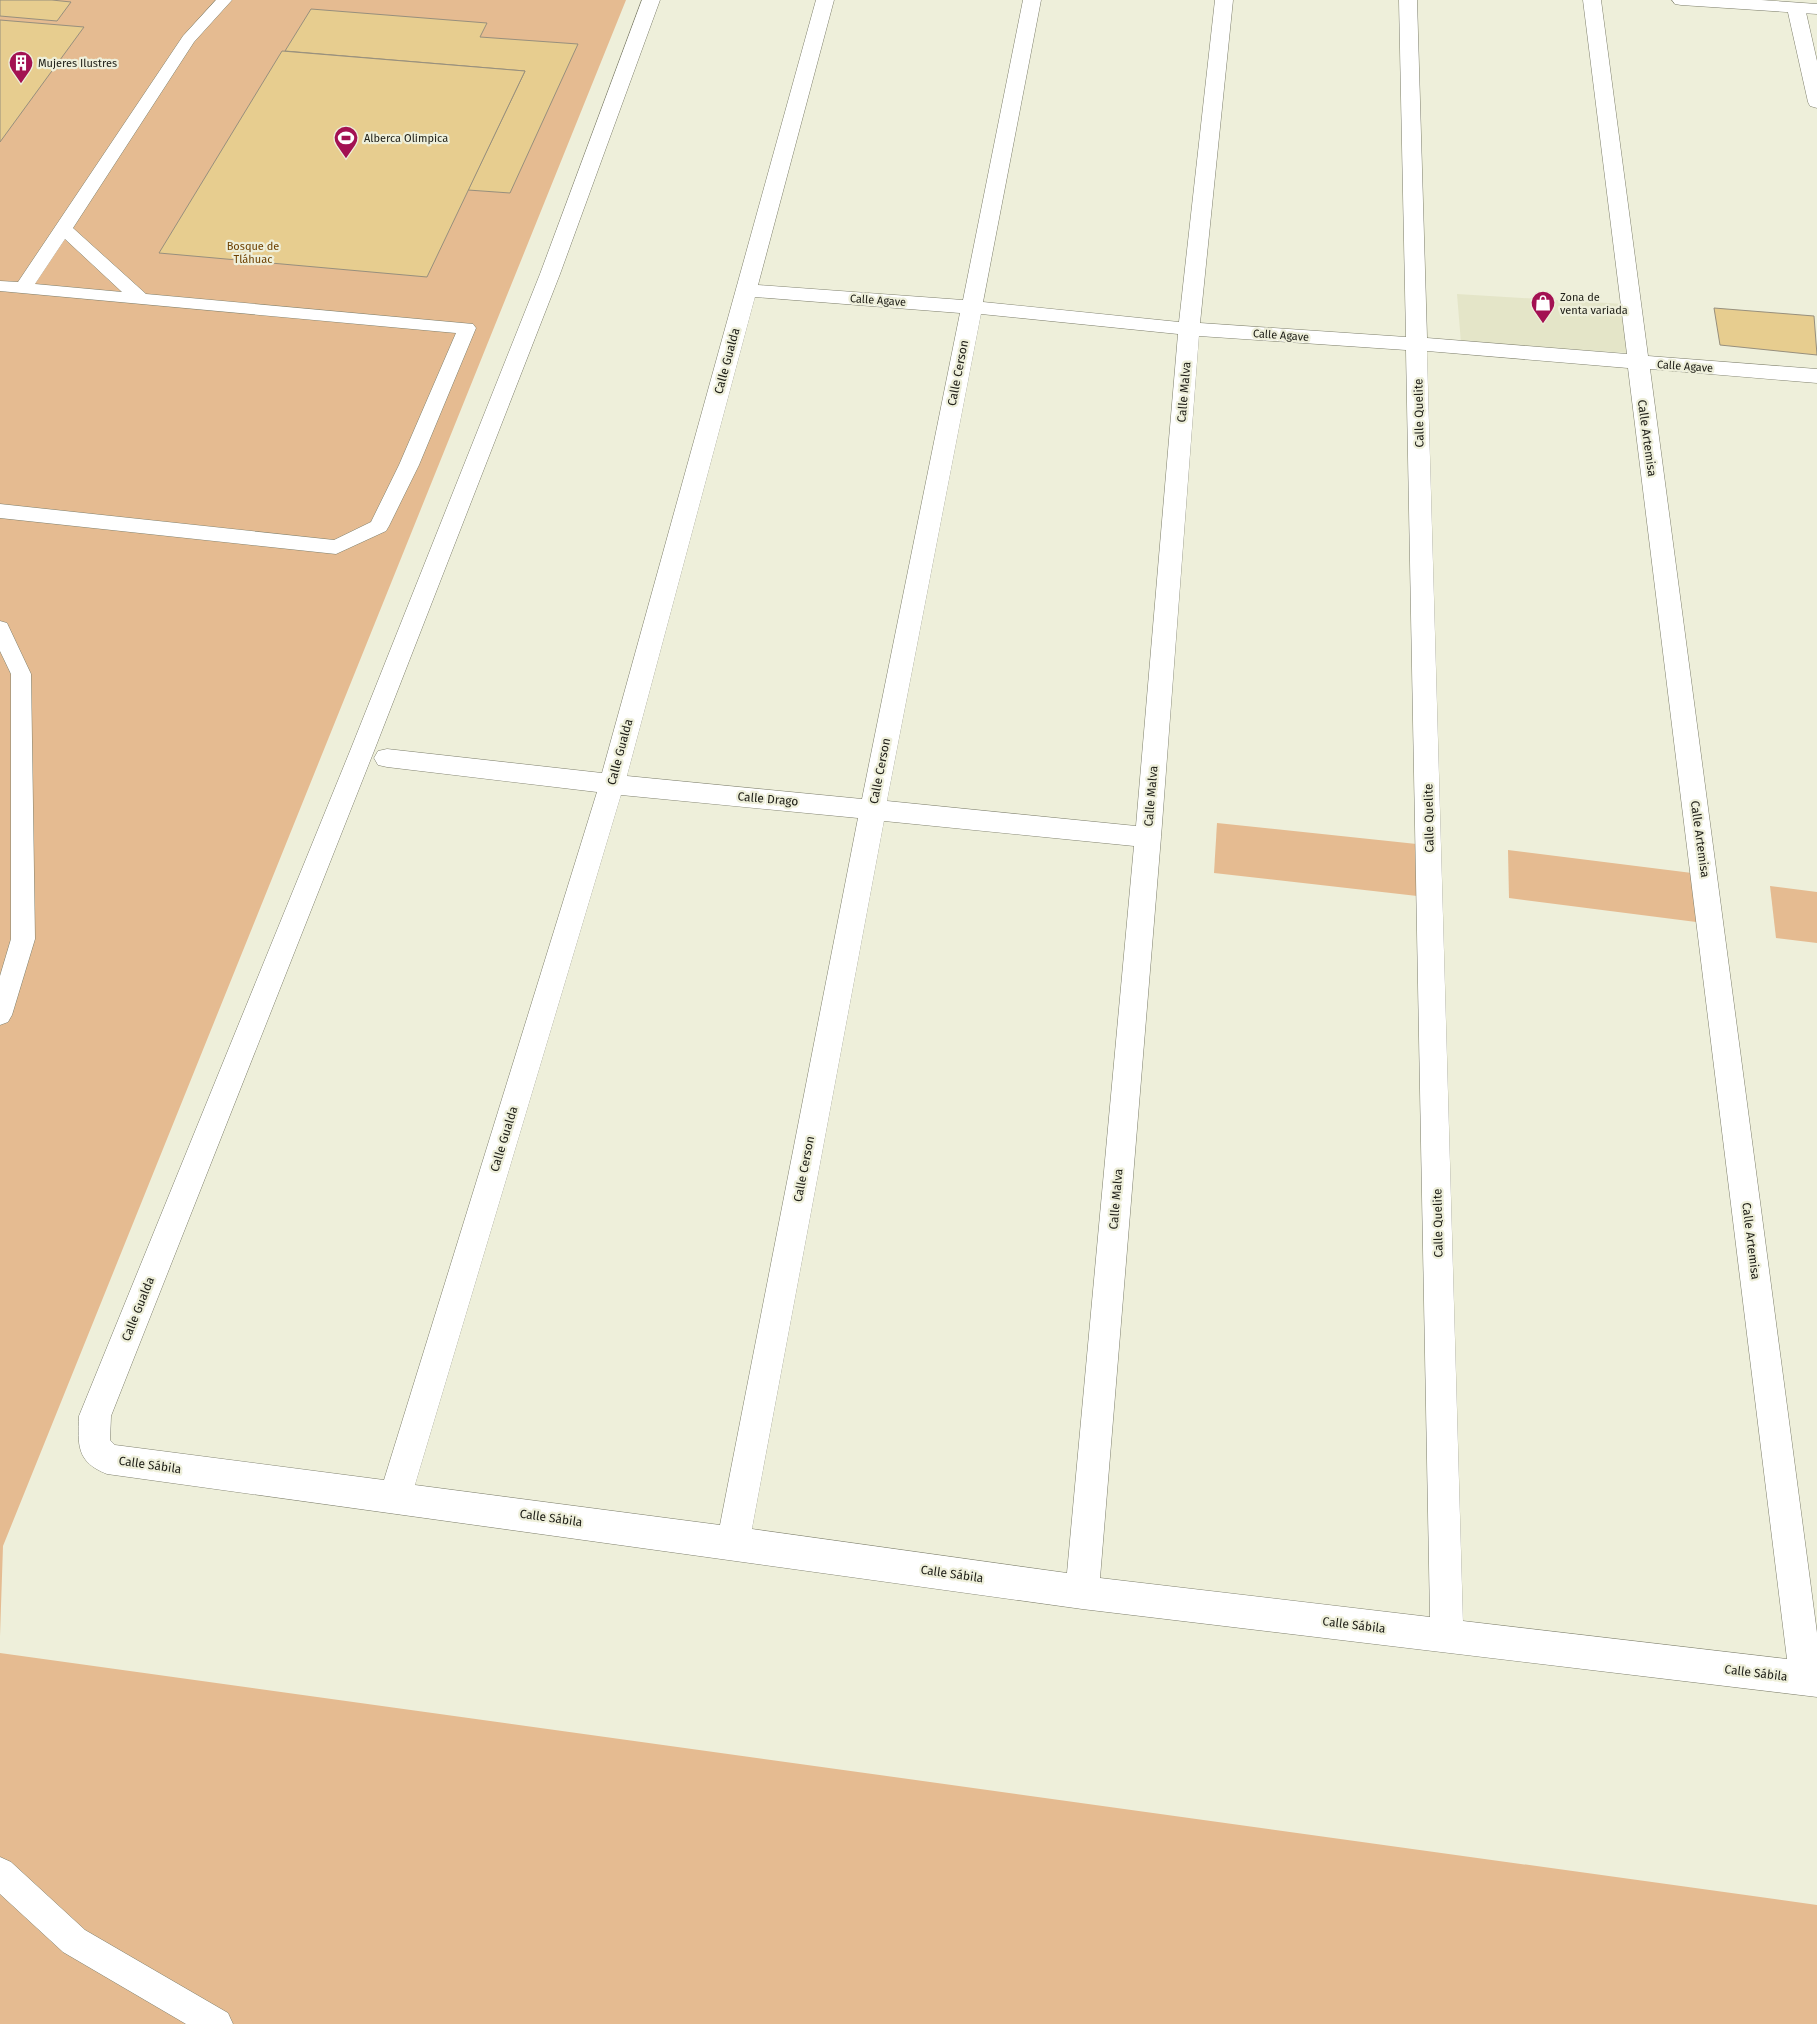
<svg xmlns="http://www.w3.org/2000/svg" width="1817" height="2024" font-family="'Fira Sans',sans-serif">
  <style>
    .built { fill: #e4e5c8 }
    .green { fill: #e5bb91 }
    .building { fill: #e7cd8f; stroke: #978f7d }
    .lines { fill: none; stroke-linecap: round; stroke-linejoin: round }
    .service-casing { stroke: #7e7f6c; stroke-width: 1 }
    .minor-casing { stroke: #7e7f6c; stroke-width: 1 }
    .secondary-casing { stroke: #7e7f6c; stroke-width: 1 }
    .service { fill: #fff; fill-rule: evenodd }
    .minor { fill: #fff; fill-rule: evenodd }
    .secondary { fill: #fff; fill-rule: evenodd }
    .labels { text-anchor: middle; stroke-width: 4.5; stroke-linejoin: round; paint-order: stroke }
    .far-poi-label { font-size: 11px; fill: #202019; stroke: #eeefda; text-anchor: start }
    .far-park-label { font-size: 11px; fill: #6e4102; stroke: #eeefda }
    .far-street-label { font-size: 11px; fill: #202019; stroke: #eeefda }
    .street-label { font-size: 12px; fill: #202019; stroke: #eeefda }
  </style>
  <rect width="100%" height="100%" fill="#eeefda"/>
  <path class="built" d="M1457 294 1624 304 1630 353 1461 343Z"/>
  <g class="green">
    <path d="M0 0H626L3 1546 0 1636Z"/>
    <path d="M1217 823 1426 845V897L1214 873Z"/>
    <path d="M1508 850 1700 874 1704 923 1509 898Z"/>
    <path d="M1770 886 1817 892V943L1776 938Z"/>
    <path d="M0 1653 1817 1905V2024H0Z"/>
  </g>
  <g class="building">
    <path d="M0 0H52L71 2 57 21 0 16Z"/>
    <path d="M311 9 487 23 480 37 578 44 510 193 468 190 525 71 285 51Z"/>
    <path d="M0 20 84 27 0 142Z"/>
    <path d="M282 51 525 71 427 277 159 253Z"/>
    <path d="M1714 308 1814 316 1817 355 1720 345Z"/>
  </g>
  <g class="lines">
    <defs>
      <g id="service">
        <path d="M216 0H232L194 42 73 228 146 294 473 324 476 328 419 465 389 526 386 531 336 554 0 518V504L334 540 371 522 399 465 456 333 0 291V281L18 282 183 36ZM65 239 122 292 35 284Z"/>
        <path d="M0 621 7 623 31 674 35 939 12 1015 8 1022 0 1025V976L11 939V674L0 651Z"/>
        <path d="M0 1857 11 1862 85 1930 228 2013 233 2024H186L63 1952 0 1894Z"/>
      </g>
      <g id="minor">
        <path d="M642 0H660L560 274 374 751 111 1416 110 1440 115 1445 384 1480 597 792 387 767 378 765 374 758 378 751 387 749 602 773 816 0H834L758 285 963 300 1023 0H1041L983 302 1179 322 1215 0H1233L1200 323 1406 337 1399 0H1417L1427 338 1627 354 1583 0H1601L1648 356 1817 369V383L1650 369 1817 1633V1697L1082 1609 107 1474C76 1462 78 1445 79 1416L350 751 540 274ZM755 297 960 313 862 799 627 776ZM981 314 1178 334 1136 826 887 801ZM1199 336 1406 350 1430 1617 1100 1578 1161 837ZM1427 351 1628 368 1787 1659 1463 1621ZM621 795 858 818 720 1525 415 1485ZM884 821 1134 846 1067 1573 752 1529Z"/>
        <path d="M1796 3 1802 4 1805 8 1817 61V108L1810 106 1808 102 1787 8 1790 4Z"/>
      </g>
      <path id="secondary" d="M1672 0H1761L1817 4V14L1681 5 1675 4Z"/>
    </defs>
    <use href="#service" class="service-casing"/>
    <use href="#minor" class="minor-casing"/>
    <use href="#secondary" class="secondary-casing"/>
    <use href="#service" class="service"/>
    <use href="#minor" class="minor"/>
    <use href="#secondary" class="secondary"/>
  </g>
  <defs>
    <symbol id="building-pin" viewBox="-11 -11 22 30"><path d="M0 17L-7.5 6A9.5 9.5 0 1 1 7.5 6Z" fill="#a31152" stroke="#eeefda"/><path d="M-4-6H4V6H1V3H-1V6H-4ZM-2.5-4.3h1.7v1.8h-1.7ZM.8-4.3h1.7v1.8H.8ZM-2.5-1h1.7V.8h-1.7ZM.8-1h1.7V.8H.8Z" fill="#fff"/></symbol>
    <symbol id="stadium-pin" viewBox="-11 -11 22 30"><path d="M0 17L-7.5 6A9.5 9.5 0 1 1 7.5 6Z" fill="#a31152" stroke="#eeefda"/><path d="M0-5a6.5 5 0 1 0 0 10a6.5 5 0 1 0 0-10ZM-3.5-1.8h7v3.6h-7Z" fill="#fff"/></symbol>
    <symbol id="shop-pin" viewBox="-11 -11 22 30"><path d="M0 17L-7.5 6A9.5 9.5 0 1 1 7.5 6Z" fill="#a31152" stroke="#eeefda"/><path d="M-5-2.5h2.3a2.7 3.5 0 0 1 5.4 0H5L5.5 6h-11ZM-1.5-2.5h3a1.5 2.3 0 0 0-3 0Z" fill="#fff"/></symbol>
  </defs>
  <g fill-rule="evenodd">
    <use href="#building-pin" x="7" y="49" width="28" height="38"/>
    <use href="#stadium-pin" x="332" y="124" width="28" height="38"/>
    <use href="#shop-pin" x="1529" y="289" width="28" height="38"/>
  </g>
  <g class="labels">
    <g class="far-poi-label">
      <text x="38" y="67">Mujeres Ilustres</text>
      <text x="364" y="142">Alberca Olimpica</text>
      <text x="1560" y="301">Zona de<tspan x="1560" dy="13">venta variada</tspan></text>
    </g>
    <g class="far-park-label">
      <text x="253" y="250">Bosque de<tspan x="253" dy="13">Tláhuac</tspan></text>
    </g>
    <g class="far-street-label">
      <text transform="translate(878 300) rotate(4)" y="4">Calle Agave</text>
      <text transform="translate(1281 335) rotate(4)" y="4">Calle Agave</text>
      <text transform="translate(1685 366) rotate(4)" y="4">Calle Agave</text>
    </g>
    <g class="street-label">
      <text transform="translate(727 361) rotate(-75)" y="4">Calle Gualda</text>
      <text transform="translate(958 373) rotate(-79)" y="4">Calle Cerson</text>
      <text transform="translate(1184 392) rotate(-85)" y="4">Calle Malva</text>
      <text transform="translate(1419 413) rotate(-91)" y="4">Calle Quelite</text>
      <text transform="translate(1647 438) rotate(82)" y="4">Calle Artemisa</text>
      <text transform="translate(620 752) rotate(-75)" y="4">Calle Gualda</text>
      <text transform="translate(880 771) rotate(-79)" y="4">Calle Cerson</text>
      <text transform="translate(1151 796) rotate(-85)" y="4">Calle Malva</text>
      <text transform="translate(768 799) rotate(5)" y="4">Calle Drago</text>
      <text transform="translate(1429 818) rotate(-91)" y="4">Calle Quelite</text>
      <text transform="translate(1700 839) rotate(82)" y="4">Calle Artemisa</text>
      <text transform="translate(504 1139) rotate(-73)" y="4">Calle Gualda</text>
      <text transform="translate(804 1169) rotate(-79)" y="4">Calle Cerson</text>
      <text transform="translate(1116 1199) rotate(-85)" y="4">Calle Malva</text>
      <text transform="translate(1438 1223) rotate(-91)" y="4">Calle Quelite</text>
      <text transform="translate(1751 1241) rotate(83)" y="4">Calle Artemisa</text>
      <text transform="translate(138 1309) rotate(-68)" y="4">Calle Gualda</text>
      <text transform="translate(150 1465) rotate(8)" y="4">Calle Sábila</text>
      <text transform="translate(551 1518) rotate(8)" y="4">Calle Sábila</text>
      <text transform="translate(952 1574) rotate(8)" y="4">Calle Sábila</text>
      <text transform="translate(1354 1625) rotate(7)" y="4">Calle Sábila</text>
      <text transform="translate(1756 1673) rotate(7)" y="4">Calle Sábila</text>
    </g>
  </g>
</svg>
